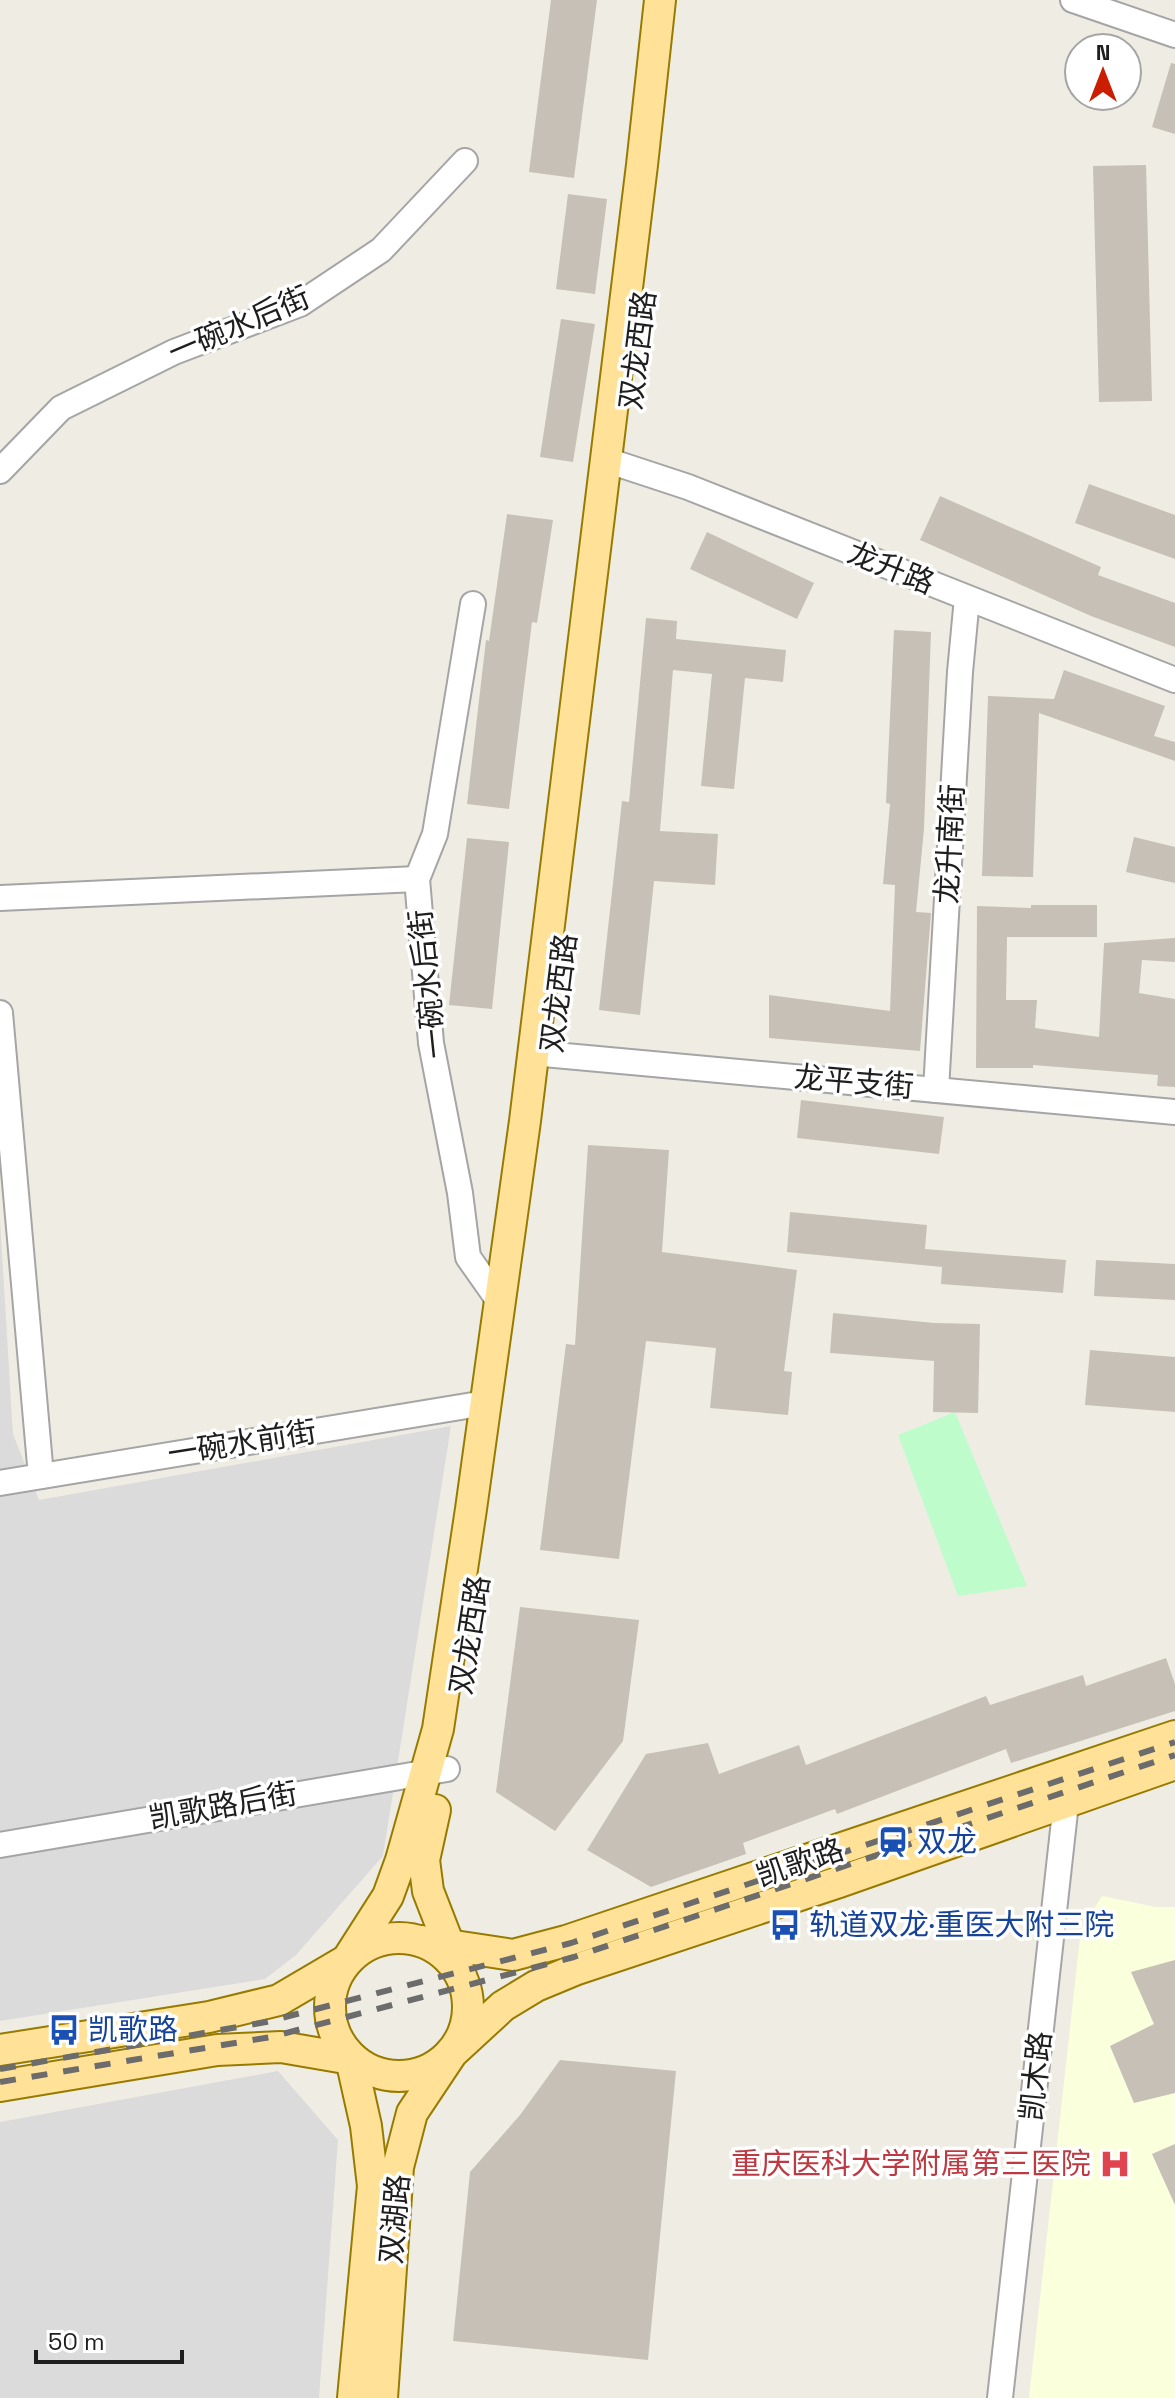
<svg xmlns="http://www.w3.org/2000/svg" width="1175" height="2398" font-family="'Space Grotesk','Noto Sans SC',sans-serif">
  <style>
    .residential { fill: #dcdbdb }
    .education { fill: #faffdc }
    .park { fill: #befccc }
    .building { fill: #c7c0b6 }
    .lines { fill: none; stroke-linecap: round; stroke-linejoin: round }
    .minor-casing { stroke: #a5a5a5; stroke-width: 28 }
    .major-casing { stroke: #977b00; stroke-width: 34 }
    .minor { stroke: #fff; stroke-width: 24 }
    .major { stroke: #ffe298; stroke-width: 30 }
    .rail { stroke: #6c6c6c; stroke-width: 6; stroke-dasharray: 16 16; stroke-linecap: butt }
    .labels { text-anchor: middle; stroke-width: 7; stroke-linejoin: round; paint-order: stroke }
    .street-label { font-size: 30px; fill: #1e1e1e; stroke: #fff }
    .transit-label { font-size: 30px; fill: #164399; stroke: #fff; text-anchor: start }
    .health-label { font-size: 30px; fill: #be3a42; stroke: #fff; text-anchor: end }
  </style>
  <rect width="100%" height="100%" fill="#efede3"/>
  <g class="residential">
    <path d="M0 1220 13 1434 39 1500 451 1426 383 1856 296 1955 265 1979 0 2021Z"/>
    <path d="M278 2071 338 2140 319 2398H0V2122Z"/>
  </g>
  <path class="education" d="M1102 1896 1156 1907H1175V2398H1029L1081 1929Z"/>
  <path class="park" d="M955 1412 1027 1586 958 1596 898 1435Z"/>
  <g class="building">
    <path d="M551 0H597L574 178 529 172Z"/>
    <path d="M1171 63 1175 64V134L1152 127Z"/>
    <path d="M1146 165 1152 401 1099 402 1093 166Z"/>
    <path d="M568 194 607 199 595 294 556 289Z"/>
    <path d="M561 319 595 324 573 462 540 457Z"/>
    <path d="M1089 484 1175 515V559L1075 523Z"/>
    <path d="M940 496 1101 567 1098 575 1175 603V647L1091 616 920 540Z"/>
    <path d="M507 514 553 520 537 623 532 622 509 809 467 804 486 640 489 641Z"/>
    <path d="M707 532 814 583 797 619 690 569Z"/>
    <path d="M646 618 677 621 676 639 786 650 783 682 745 678 734 789 701 786 712 674 673 670 660 831 718 834 715 885 654 881 640 1015 599 1010 622 801 629 802Z"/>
    <path d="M894 630 931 632 924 829 916 912 931 913 920 1051 769 1038V995L890 1011 895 885 883 884 890 804 886 803Z"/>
    <path d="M1064 670 1165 706 1154 736 1175 742V761L1039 713 1033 877 982 876 988 696 1054 699Z"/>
    <path d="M1134 837 1175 847V883L1126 872Z"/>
    <path d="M467 838 509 842 492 1009 449 1005Z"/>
    <path d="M1031 905H1097V937H1007L1006 1000H1037L1035 1028 1099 1037 1104 943 1175 938V962L1142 960 1139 993 1175 999V1087L1157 1086 1158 1075 1033 1065V1068H976L977 906 1031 908Z"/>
    <path d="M801 1100 944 1117 939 1154 797 1138Z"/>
    <path d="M588 1145 669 1150 662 1252 797 1270 784 1371 792 1372 788 1415 710 1408 716 1348 646 1341 619 1559 540 1550 566 1344 575 1345Z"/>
    <path d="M790 1212 927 1225 925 1249 1066 1260 1063 1293 941 1284 942 1267 787 1252Z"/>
    <path d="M1096 1260 1175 1264V1300L1094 1296Z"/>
    <path d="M833 1313 934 1323 980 1324 978 1413 933 1412 934 1361 830 1353Z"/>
    <path d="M1090 1350 1175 1357V1412L1085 1405Z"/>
    <path d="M520 1607 639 1620 623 1741 555 1831 496 1792Z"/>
    <path d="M1166 1658 1175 1684V1711L1011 1763 1006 1749 837 1814 835 1809 743 1843 746 1854 651 1887 587 1850 646 1754 708 1743 719 1774 799 1745 806 1765 986 1696 990 1705 1083 1675 1086 1686Z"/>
    <path d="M1175 1960V2093L1134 2103 1110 2046 1154 2024 1131 1972Z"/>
    <path d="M560 2060 676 2071 648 2360 453 2341 470 2172 520 2115Z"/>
    <path d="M1175 2144V2205L1152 2154Z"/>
  </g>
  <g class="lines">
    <defs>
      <g id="minor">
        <path d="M1073 0 1175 35"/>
        <path d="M606 460 688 487 1175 680"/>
        <path d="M0 471 61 408 174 352 300 304 381 250 465 161"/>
        <path d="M473 604 435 834 417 879 431 1043 460 1193 468 1257 499 1301"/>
        <path d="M0 898 417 879"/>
        <path d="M0 1013 41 1476"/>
        <path d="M533 1053 1175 1112"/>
        <path d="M936 1090 960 672 967 598"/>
        <path d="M0 1483 485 1403"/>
        <path d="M0 1845 447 1769"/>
        <path d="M1000 2398 1066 1803"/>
      </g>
      <g id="major">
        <path d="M435 1810 424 1860 428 1891 461 1976"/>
        <circle cx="399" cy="2007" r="69"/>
        <path d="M421 1941 513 1955 566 1941 1175 1736"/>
        <path d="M0 2050 209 2017 279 2000 347 1960 388 1896 401 1860 438 1729 471 1509 525 1121 642 165 660 0"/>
        <path d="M351 2059 366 2126 373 2186 353 2398"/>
        <path d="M0 2086 217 2050 281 2047 351 2059"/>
        <path d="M382 2398 398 2167 412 2113 452 2053 503 2006 536 1986 577 1969 839 1882 1175 1764"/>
      </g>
    </defs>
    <use href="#minor" class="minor-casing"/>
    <use href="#major" class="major-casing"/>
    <use href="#minor" class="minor"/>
    <use href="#major" class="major"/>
    <g class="rail">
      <path d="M0 2069 266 2022 571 1943 1175 1742"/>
      <path d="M0 2082 271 2037 574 1957 1175 1755"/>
    </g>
  </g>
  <defs>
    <symbol id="station-bare" viewBox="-9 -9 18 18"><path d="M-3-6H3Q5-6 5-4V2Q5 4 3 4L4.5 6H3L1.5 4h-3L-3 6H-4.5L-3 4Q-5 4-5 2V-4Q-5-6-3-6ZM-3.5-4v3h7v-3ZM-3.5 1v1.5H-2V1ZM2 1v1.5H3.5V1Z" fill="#1a4fb4" stroke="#fff" stroke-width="2.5" paint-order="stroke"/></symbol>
    <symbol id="bus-bare" viewBox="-9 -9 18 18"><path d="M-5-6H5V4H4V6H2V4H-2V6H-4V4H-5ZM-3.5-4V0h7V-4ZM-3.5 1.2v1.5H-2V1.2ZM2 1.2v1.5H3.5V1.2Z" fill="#1a4fb4" stroke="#fff" stroke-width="2.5" paint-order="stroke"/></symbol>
    <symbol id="hospital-bare" viewBox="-9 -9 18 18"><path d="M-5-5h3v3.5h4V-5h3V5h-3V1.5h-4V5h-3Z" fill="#e0444e" stroke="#fff" stroke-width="2.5" paint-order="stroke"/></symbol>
  </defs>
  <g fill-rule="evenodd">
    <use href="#station-bare" x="871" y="1820" width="44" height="44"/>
    <use href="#bus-bare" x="763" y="1903" width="44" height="44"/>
    <use href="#bus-bare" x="42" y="2008" width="44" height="44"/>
    <use href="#hospital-bare" x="1093" y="2142" width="44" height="44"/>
  </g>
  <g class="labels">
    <g class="street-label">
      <text transform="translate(239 325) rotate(-23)" y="10">一碗水后街</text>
      <text transform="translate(638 350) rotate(-83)" y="10">双龙西路</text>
      <text transform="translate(891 568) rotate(22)" y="10">龙升路</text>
      <text transform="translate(950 844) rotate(-87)" y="10">龙升南街</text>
      <text transform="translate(428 984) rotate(-96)" y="10">一碗水后街</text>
      <text transform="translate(559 993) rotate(-83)" y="10">双龙西路</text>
      <text transform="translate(854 1082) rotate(5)" y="10">龙平支街</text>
      <text transform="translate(242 1443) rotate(-9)" y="10">一碗水前街</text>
      <text transform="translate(470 1635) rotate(-81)" y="10">双龙西路</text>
      <text transform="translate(223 1806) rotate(-10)" y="10">凯歌路后街</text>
      <text transform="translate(800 1863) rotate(-19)" y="10">凯歌路</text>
      <text transform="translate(1036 2076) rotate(-84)" y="10">凯木路</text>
      <text transform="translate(395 2219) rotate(-85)" y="10">双湖路</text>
    </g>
    <g class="transit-label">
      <text x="917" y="1852">双龙</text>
      <text x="809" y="1935">轨道双龙·重医大附三院</text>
      <text x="88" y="2040">凯歌路</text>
    </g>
    <g class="health-label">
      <text x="1091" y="2174">重庆医科大学附属第三医院</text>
    </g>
  </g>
  <g transform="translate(1103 72)"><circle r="38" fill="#ffffff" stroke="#a5a5a5" stroke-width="2"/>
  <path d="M0-6L14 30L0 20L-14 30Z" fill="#cb1e00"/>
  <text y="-12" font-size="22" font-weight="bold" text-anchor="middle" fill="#1e1e1e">N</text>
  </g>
  <path d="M36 2350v12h146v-12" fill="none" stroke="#1e1e1e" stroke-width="4"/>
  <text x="48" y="2350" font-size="24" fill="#1e1e1e" stroke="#ffffff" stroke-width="6" paint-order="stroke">50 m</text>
</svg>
